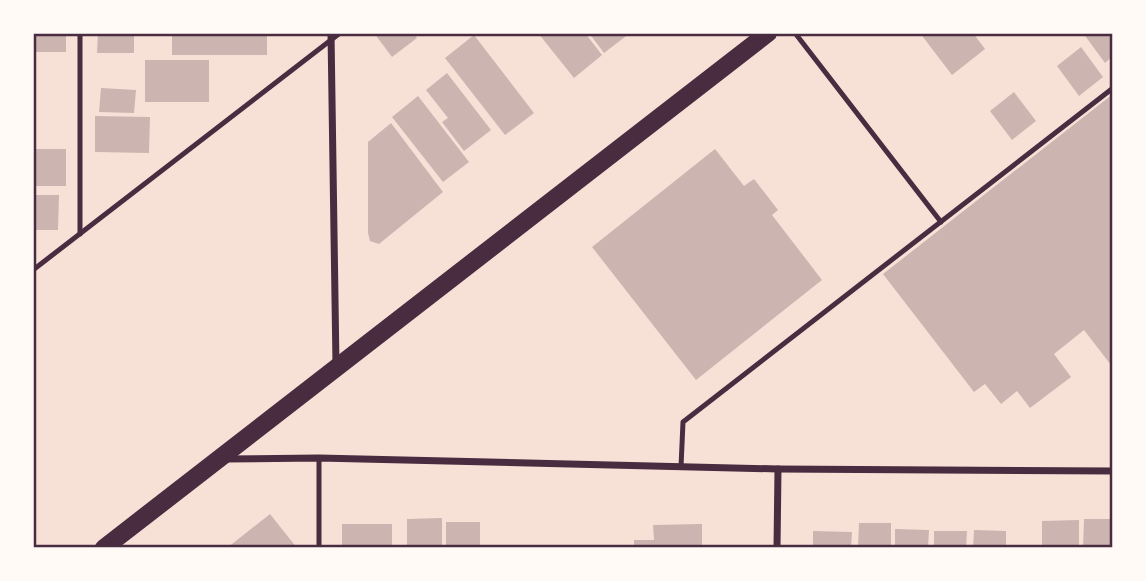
<svg xmlns="http://www.w3.org/2000/svg" width="1146" height="581" font-family="'PT Sans',sans-serif">
  <style>
    .building { fill: #ccb4b1 }
    .lines { fill: none; stroke-linecap: round; stroke-linejoin: round }
    .service { stroke: #4a2c40; stroke-width: 5 }
    .minor { stroke: #4a2c40; stroke-width: 7 }
    .primary { stroke: #4a2c40; stroke-width: 18 }
    .neatline { fill: none; stroke: #4a2c40; stroke-width: 2.5 }
  </style>
  <rect width="100%" height="100%" fill="#f7e1d7"/>
  <g class="building">
    <rect x="33" y="33" width="33" height="19"/>
    <path d="M98 33H134V53H97Z"/>
    <rect x="172" y="33" width="95" height="22"/>
    <path d="M374 33H413L417 38 392 57Z"/>
    <path d="M538 33H585L602 55 574 78Z"/>
    <path d="M589 33H630L604 53Z"/>
    <path d="M920 33H973L985 49 952 75Z"/>
    <path d="M1083 33H1113V56L1105 63Z"/>
    <path d="M474 35 534 113 505 135 445 58Z"/>
    <path d="M1081 47 1103 77 1079 96 1057 66Z"/>
    <rect x="145" y="60" width="64" height="42"/>
    <path d="M447 73 491 130 464 151 442 122 448 118 426 90Z"/>
    <path d="M101 88 136 90 134 113 99 112Z"/>
    <path d="M1014 92 1036 121 1012 140 990 111Z"/>
    <path d="M1113 94V363L1111 365 1084 330 1054 354 1071 377 1030 408 1017 391 1001 404 985 384 974 392 883 274Z"/>
    <path d="M418 96 469 162 443 182 392 117Z"/>
    <path d="M95 116 150 117 149 153 95 152Z"/>
    <path d="M391 123 443 192 379 244 370 241 368 233V142Z"/>
    <path d="M34 149H66V186H33Z"/>
    <path d="M715 149 744 186 754 179 778 210 772 215 822 280 696 380 592 247Z"/>
    <path d="M33 195H59L58 230H33Z"/>
    <path d="M270 514 297 548H227Z"/>
    <path d="M442 518V548H407V519Z"/>
    <path d="M1084 519H1113V548H1083Z"/>
    <path d="M1079 520V548H1042V521Z"/>
    <rect x="446" y="522" width="34" height="26"/>
    <path d="M859 523H891V548H858Z"/>
    <rect x="342" y="524" width="50" height="24"/>
    <path d="M702 524V548H634V540H654L653 525Z"/>
    <path d="M895 529 929 530 928 548H895Z"/>
    <path d="M974 530 1006 531V548H973Z"/>
    <path d="M813 531 852 532 851 548H813Z"/>
    <path d="M934 531H967L966 548H934Z"/>
  </g>
  <g class="lines">
    <g class="service">
      <path d="M795 33 941 222"/>
      <path d="M80 234V33"/>
      <path d="M33 270 340 33"/>
      <path d="M681 467 683 422 1113 88"/>
      <path d="M319 548V458"/>
    </g>
    <g class="minor">
      <path d="M331 33 336 365"/>
      <path d="M225 459 319 458 778 469 1113 471"/>
      <path d="M777 548 778 469"/>
    </g>
    <path class="primary" d="M104 548 768 33"/>
  </g>
  <rect width="1146" height="581" fill="none" stroke="#fffaf5" stroke-width="70"/>
  <rect x="35" y="35" width="1076" height="511" class="neatline"/>
</svg>
